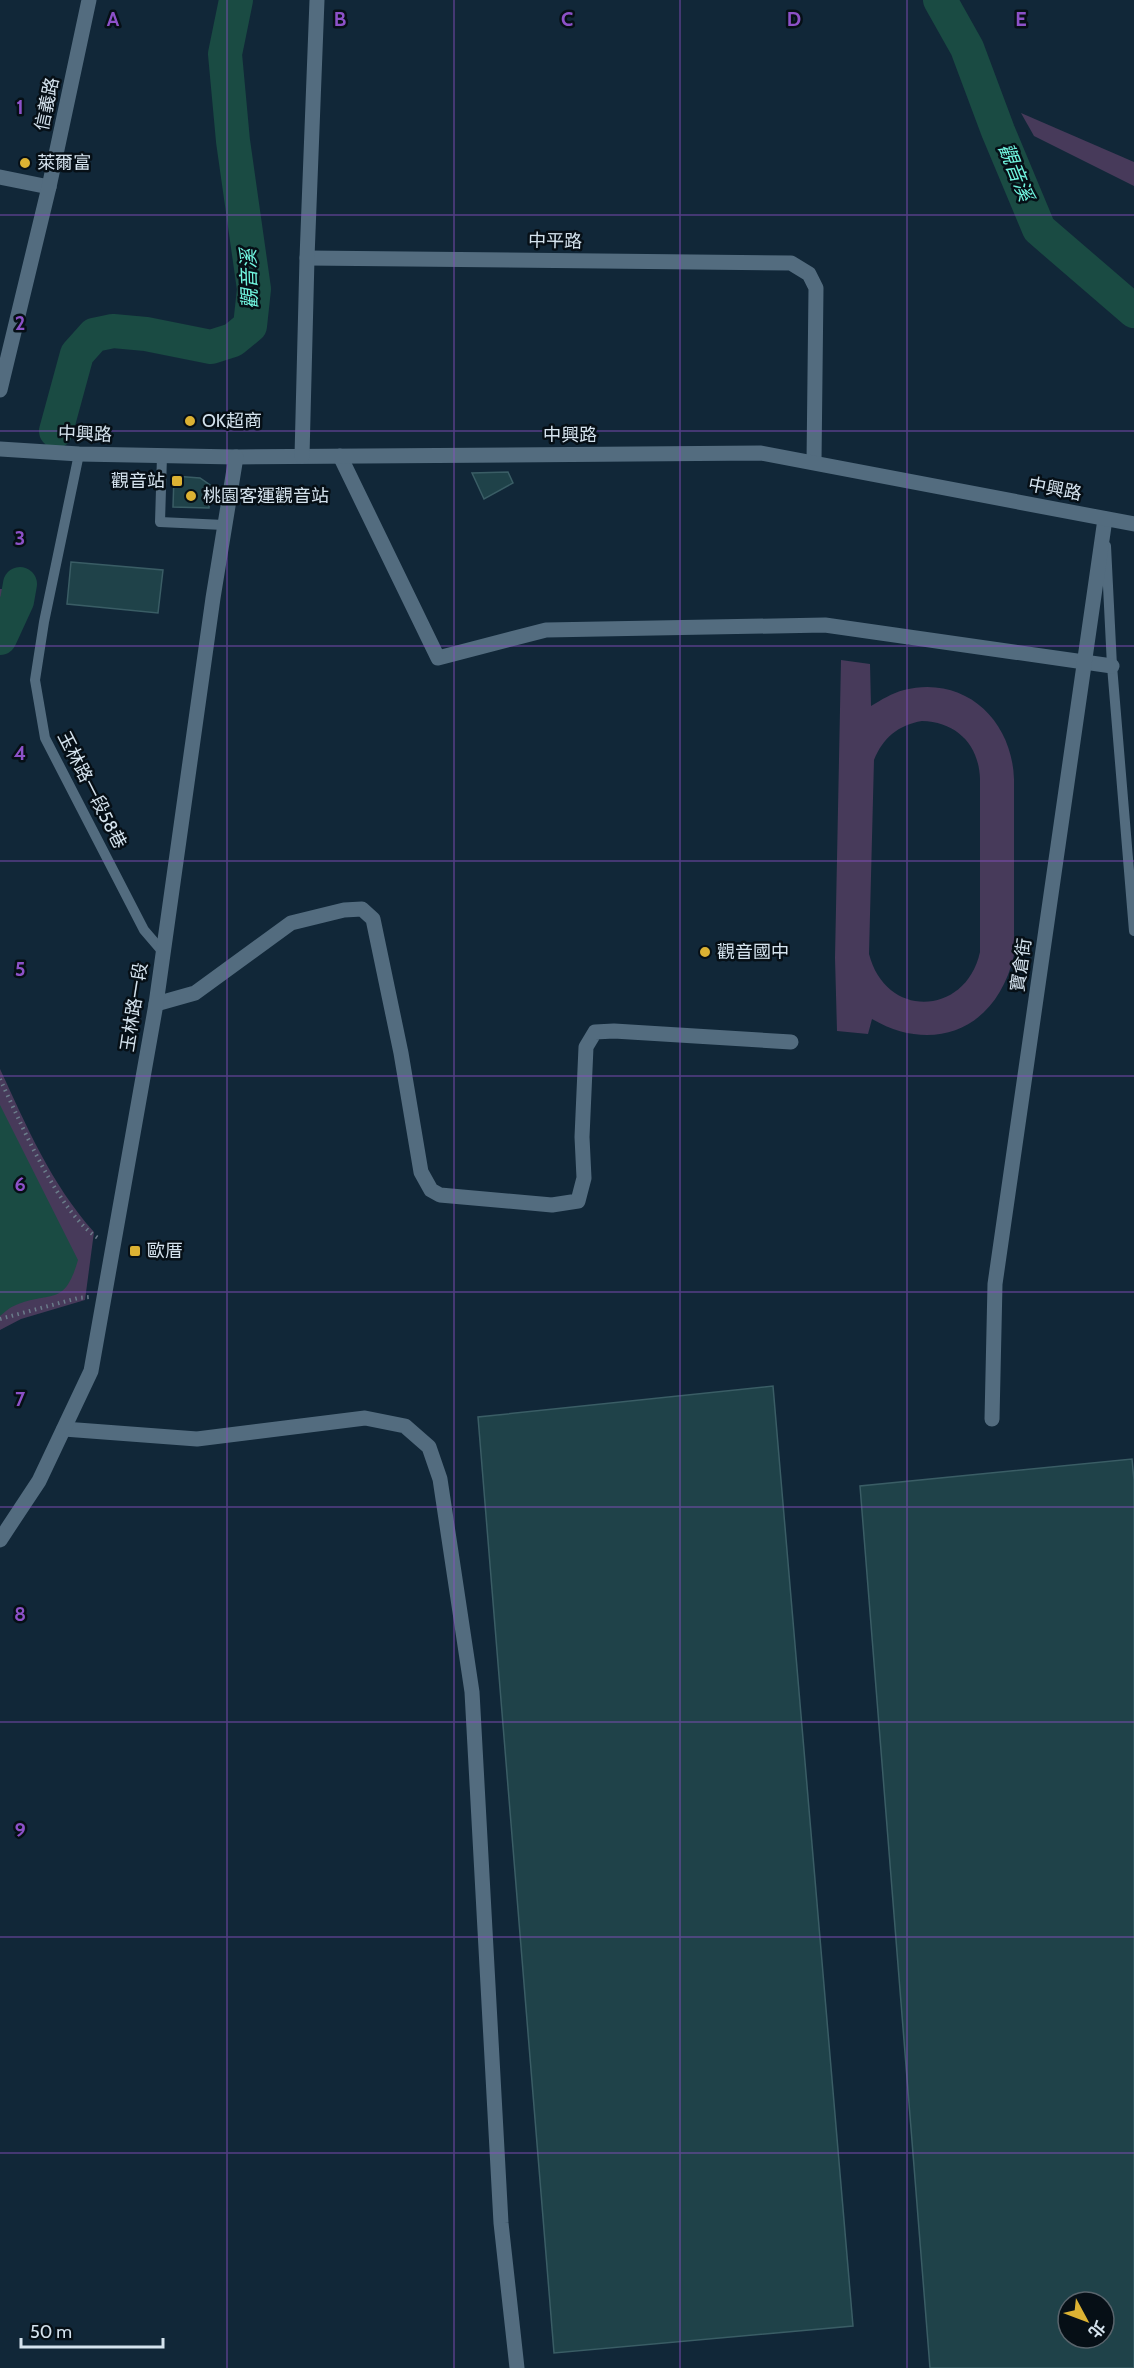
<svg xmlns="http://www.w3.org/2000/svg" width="1134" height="2368" font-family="Cabin,'Noto Sans TC',sans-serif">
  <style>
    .green { fill: #473a5a; fill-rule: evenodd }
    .water { fill: #1a4b43 }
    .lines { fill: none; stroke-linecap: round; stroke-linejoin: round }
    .river { stroke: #1a4b43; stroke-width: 34 }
    .building { fill: #1f4249; stroke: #3a5d65; stroke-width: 1.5; fill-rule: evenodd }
    .path { stroke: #6a7c8a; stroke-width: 4; stroke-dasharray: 1.5 4.5; stroke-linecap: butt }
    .lane { stroke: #536c7f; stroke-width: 10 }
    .street { stroke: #536c7f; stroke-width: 15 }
    .secondary { stroke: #536c7f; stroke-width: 15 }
    .grid { fill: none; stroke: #8d51c8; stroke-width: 1.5; stroke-opacity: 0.55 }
    .poi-dot { fill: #dcb233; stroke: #060f16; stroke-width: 2 }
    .labels { text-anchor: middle; stroke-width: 5; stroke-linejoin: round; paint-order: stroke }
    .street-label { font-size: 18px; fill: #d5e3ee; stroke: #060f16 }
    .poi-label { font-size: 18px; fill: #d5e3ee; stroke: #060f16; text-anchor: start }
    .water-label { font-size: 20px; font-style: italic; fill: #71f5df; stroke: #060f16 }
    .grid-label { font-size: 20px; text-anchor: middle; font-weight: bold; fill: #8d51c8; stroke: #060f16; stroke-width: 5; stroke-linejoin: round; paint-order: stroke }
  </style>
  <rect width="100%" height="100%" fill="#112738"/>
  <g class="green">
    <path d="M1021 113 1134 162V186L1034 136Z"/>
    <path d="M0 589H19L0 635Z"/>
    <path d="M841 660 870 664 871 706C881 700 892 693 904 690 964 675 1012 719 1014 779V955C998 1027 936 1056 872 1019L868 1034 837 1031 835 958ZM922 721C957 722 979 745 980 779V952C966 1016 886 1020 869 954L874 760C883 738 898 725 922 721Z"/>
    <path d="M0 1069C27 1127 51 1184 94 1232L85 1300 21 1319 0 1330Z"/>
  </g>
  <path class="water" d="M0 1105 78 1260C64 1308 52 1290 16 1305 10 1307 5 1312 0 1316Z"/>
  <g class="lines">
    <g class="river">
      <path d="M940 0 967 48 998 131 1039 229 1134 311"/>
      <path d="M56 431 77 354 94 335 113 331 146 334 211 347 233 340 250 326 254 289 233 141 225 54 236 0"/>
      <path d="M0 638 17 601 20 584"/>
    </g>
  </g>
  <g class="building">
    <path d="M508 472 513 483 484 499 472 473Z"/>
    <path d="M174 476 200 478 210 485 209 508 173 507Z"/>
    <path d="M71 562 163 570 158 613 67 604Z"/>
    <path d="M773 1386 853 2326 554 2353 478 1417Z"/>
    <path d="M1132 1459 1134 1480V2368H930L860 1486ZM1068 2302H1104V2338H1068Z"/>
  </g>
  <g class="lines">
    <g class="path">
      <path d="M0 1079C20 1121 60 1217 100 1239"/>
      <path d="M0 1319 78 1298 89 1297"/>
    </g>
    <g class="lane">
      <path d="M79 454 44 622 35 680 45 738 144 930 162 951"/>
      <path d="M162 456 160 522 224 525"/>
      <path d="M1106 546 1112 666 1134 931"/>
    </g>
    <g class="street">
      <path d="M0 177 49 187"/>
      <path d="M307 258 791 263 809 274 816 288 814 462"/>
      <path d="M340 456 438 658 546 630 825 625 1112 666"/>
      <path d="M156 1004 195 993 291 923 344 910 362 909 373 919 401 1053 421 1172 431 1190 440 1195 552 1205 578 1201 584 1178 582 1137 586 1047 595 1032 614 1031 791 1042"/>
      <path d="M992 1419 995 1284 1105 519"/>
      <path d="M64 1429 197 1439 365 1418 405 1426 429 1447 440 1479 472 1692 501 2223 517 2368"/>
    </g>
    <g class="secondary">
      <path d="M0 390 49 187 89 0"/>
      <path d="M0 449 79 454 236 457 761 453 1134 524"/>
      <path d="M302 456 307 258 317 0"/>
      <path d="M0 1540 39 1481 91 1371 156 1004 213 598 236 457"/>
    </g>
  </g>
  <path class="grid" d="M227 0V2368M454 0V2368M680 0V2368M907 0V2368M0 215H1134M0 431H1134M0 646H1134M0 861H1134M0 1076H1134M0 1292H1134M0 1507H1134M0 1722H1134M0 1937H1134M0 2153H1134"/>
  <g class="poi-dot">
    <circle cx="25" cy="163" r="6"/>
    <circle cx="190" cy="421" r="6"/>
    <rect x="171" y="475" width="12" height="12" rx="3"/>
    <circle cx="191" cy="496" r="6"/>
    <circle cx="705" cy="952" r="6"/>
    <rect x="129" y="1245" width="12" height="12" rx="3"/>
  </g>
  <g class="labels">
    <g class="street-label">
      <text transform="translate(47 104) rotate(-78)" y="6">信義路</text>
      <text transform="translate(555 241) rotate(1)" y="6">中平路</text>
      <text transform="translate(85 434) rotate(2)" y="6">中興路</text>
      <text x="570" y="441">中興路</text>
      <text transform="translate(1055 489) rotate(11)" y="6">中興路</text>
      <text transform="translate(92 790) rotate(63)" y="6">玉林路一段58巷</text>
      <text transform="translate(1021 965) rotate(-82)" y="6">寶倉街</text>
      <text transform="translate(134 1007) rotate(-81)" y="6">玉林路一段</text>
    </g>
    <g class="poi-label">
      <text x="37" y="169">萊爾富</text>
      <text x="202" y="427">OK超商</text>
      <text x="165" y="487" text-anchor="end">觀音站</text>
      <text x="203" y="502">桃園客運觀音站</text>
      <text x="717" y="958">觀音國中</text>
      <text x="147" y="1257">歐厝</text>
    </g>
    <g class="water-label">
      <text transform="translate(1016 172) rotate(68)" y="7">觀音溪</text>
      <text transform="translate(249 279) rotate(-92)" y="7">觀音溪</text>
    </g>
  </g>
  <g class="grid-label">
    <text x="113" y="26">A</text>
    <text x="340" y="26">B</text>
    <text x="567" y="26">C</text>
    <text x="794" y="26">D</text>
    <text x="1021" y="26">E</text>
    <text x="20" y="114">1</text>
    <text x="20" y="330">2</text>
    <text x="20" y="545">3</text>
    <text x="20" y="760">4</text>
    <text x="20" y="976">5</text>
    <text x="20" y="1191">6</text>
    <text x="20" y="1406">7</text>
    <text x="20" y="1621">8</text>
    <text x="20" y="1837">9</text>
  </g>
  <g transform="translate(1086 2320) rotate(131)"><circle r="28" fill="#060f16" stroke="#59646c" stroke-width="1.5"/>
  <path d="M0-4.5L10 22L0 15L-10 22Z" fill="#dcb233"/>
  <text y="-9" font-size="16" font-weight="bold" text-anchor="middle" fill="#d5e3ee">北</text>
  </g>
  <path d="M21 2338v9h142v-9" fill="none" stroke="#d5e3ee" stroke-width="3"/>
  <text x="30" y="2338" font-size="18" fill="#d5e3ee" stroke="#060f16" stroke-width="4.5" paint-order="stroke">50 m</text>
</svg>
